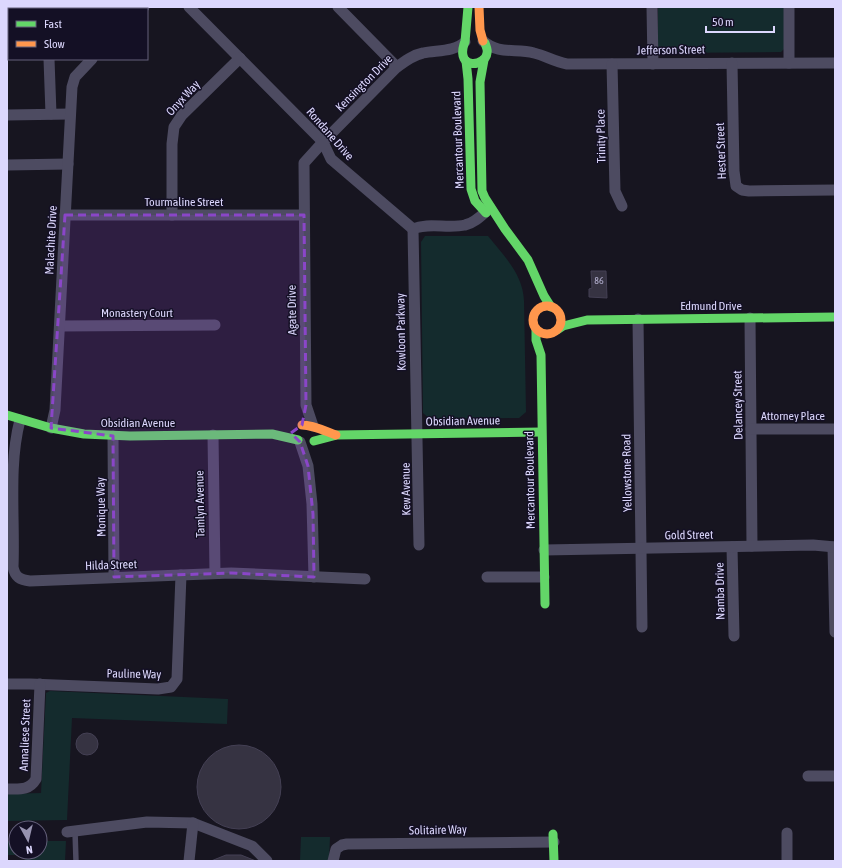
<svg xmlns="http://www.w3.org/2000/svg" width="842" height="868" font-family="'Asap Condensed',sans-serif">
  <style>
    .green { fill: #142b2d }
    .building { fill: #363342; stroke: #444054 }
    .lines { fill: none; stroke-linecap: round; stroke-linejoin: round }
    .lane { stroke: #4d4b61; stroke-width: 5.5 }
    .street { stroke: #4d4b61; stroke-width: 11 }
    .fast { stroke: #63d668; stroke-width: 9 }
    .slow { stroke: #ff974d; stroke-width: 9 }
    .marked { fill: #8a46c8; fill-opacity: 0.2; stroke: #8a46c8; stroke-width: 3; stroke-dasharray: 8 5; stroke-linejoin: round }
    .labels { text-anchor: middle; stroke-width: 3; stroke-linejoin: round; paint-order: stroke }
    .number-label { font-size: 10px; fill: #b2aece }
    .street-label { font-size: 12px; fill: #dcd7fd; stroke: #141025 }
  </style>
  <rect width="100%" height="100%" fill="#171520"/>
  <g class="green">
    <path d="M658 7H784L785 48 781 52 662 53 658 48Z"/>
    <path d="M425 236H488C504 256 523 274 524 301L526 412 519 418 430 419 423 413 421 242Z"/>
    <path d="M50 691 228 699 227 724 72 718 67 820 7 821V794L41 793 46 693Z"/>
    <path d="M301 837H330L329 861H300Z"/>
    <path d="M7 841H16V852H40V841H66L65 861H25V855H7Z"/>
  </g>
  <g class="building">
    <path d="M591 271H606L607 298 589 297V289L592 288Z"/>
    <circle cx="87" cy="744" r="11"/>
    <circle cx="239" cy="787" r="42"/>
    <path d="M226 855H241L256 861H211Z"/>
  </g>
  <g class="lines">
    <path class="lane" d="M75 831 76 861"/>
    <g class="street">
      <path d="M103 7 105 9"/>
      <path d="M189 7 323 142 331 159 413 229C428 222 448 229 465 225 475 223 483 214 490 208"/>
      <path d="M338 7 397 67"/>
      <path d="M652 7 653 64"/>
      <path d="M789 7V63"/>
      <path d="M142 9 144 7"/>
      <path d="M7 16H9"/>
      <path d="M483 41C499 55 516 48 534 53 546 56 555 62 567 64L835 63"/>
      <path d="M49 59 51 114"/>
      <path d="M732 63 734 171 736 186 742 190 749 191 835 190"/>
      <path d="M612 64 615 191 622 206"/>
      <path d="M7 115 70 114"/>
      <path d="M7 165 68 164"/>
      <path d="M65 215H304"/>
      <path d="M172 215V144L174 127 182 115 240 58"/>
      <path d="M413 229 419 545"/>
      <path d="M750 318 752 546"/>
      <path d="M638 319 642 627"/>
      <path d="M60 326 215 325"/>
      <path d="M20 420C8 466 15 519 13 567 15 577 20 580 30 581L231 573 365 579"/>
      <path d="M313 426 306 405 304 163 323 142 397 67C405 61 413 55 423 53 436 50 454 52 465 42"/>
      <path d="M51 428 55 410 72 87 75 77 92 59"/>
      <path d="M751 429H835"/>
      <path d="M213 435 215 573"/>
      <path d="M113 436 114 577"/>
      <path d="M300 442 308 466 312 504 314 577"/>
      <path d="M732 547 734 636"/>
      <path d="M833 547 835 632"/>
      <path d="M544 550 813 545 835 547"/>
      <path d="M487 577H544"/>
      <path d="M7 684H30L158 689 171 687 177 679 181 575"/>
      <path d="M808 776H835"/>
      <path d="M7 789C19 789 29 791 36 779L40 684"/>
      <path d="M67 832 147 822 193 823 252 846 267 861"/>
      <path d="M787 833V861"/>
      <path d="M189 861 193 823"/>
      <path d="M333 861 336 849 342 845 347 844 554 842"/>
    </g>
    <g class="fast">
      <path d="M465 42 468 7"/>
      <path d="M464 44C456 71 486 66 487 53 488 50 486 46 485 43"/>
      <path d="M484 60 480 82 482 191 485 198 505 229 528 260 544 296 551 307"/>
      <path d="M466 61 468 79 471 189 475 201 486 213"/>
      <path d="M536 329V340L541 355 545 604"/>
      <path d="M557 330 563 326 587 320 835 317"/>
      <path d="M7 415 51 428 84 434 130 436 272 434 298 440"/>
      <path d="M314 441 337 435 541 432"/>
      <path d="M553 834 554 861"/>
    </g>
    <g class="slow">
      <path d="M479 7 480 30 483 41"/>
      <circle cx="547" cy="320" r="14"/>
      <path d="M302 425C313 425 325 431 336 435"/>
    </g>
  </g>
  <path class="marked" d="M65 215H304L306 405 302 425 291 433 300 442 308 466 313 514 314 577 231 573 114 577 113 436 51 428Z"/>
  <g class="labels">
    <g class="number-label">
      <text x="599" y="284">86</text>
    </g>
    <g class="street-label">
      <text transform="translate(671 50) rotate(-1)" y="4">Jefferson Street</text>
      <text transform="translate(364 83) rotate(-45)" y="4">Kensington Drive</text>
      <text transform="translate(183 98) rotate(-47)" y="4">Onyx Way</text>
      <text transform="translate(330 134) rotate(49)" y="4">Rondane Drive</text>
      <text transform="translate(601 136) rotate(-91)" y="4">Trinity Place</text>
      <text transform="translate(458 140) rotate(-92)" y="4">Mercantour Boulevard</text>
      <text transform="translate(721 151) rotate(-92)" y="4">Hester Street</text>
      <text x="184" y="206">Tourmaline Street</text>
      <text transform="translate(51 240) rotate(-87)" y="4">Malachite Drive</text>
      <text x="711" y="310">Edmund Drive</text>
      <text transform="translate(292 310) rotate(-91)" y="4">Agate Drive</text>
      <text x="137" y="317">Monastery Court</text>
      <text transform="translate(401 332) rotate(-91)" y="4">Kowloon Parkway</text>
      <text transform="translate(738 405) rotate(-91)" y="4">Delancey Street</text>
      <text x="793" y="420">Attorney Place</text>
      <text transform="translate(463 421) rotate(-1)" y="4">Obsidian Avenue</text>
      <text x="138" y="427">Obsidian Avenue</text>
      <text transform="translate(627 473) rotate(-91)" y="4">Yellowstone Road</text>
      <text transform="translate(530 480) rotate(-91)" y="4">Mercantour Boulevard</text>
      <text transform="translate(406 489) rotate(-91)" y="4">Kew Avenue</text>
      <text transform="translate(200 504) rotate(-91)" y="4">Tamlyn Avenue</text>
      <text transform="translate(101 507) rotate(-91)" y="4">Monique Way</text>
      <text transform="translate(689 535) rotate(-1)" y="4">Gold Street</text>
      <text transform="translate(111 565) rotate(-2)" y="4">Hilda Street</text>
      <text transform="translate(720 591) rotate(-91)" y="4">Namba Drive</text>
      <text transform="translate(134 674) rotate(1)" y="4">Pauline Way</text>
      <text transform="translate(25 735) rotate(-88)" y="4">Annaliese Street</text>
      <text transform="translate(438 830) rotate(-1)" y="4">Solitaire Way</text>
    </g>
  </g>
  <rect width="842" height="868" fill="none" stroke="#dcd7fd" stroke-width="16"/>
  <rect x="8" y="8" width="140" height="52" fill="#141025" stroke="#64607b"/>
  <rect x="16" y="21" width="20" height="6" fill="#63d668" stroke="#64607b"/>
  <text x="44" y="28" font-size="12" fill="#dcd7fd">Fast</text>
  <rect x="16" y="41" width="20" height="6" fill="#ff974d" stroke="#64607b"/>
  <text x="44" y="48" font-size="12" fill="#dcd7fd">Slow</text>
  <g transform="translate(28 840) rotate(172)"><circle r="19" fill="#141025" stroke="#64607b"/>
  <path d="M0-3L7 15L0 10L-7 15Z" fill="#9793b0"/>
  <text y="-6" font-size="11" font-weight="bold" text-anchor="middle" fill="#dcd7fd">N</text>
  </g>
  <path d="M706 26v6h68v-6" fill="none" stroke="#dcd7fd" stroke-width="2"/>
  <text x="712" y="26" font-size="12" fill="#dcd7fd" stroke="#141025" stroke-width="3" paint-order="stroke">50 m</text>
</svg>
